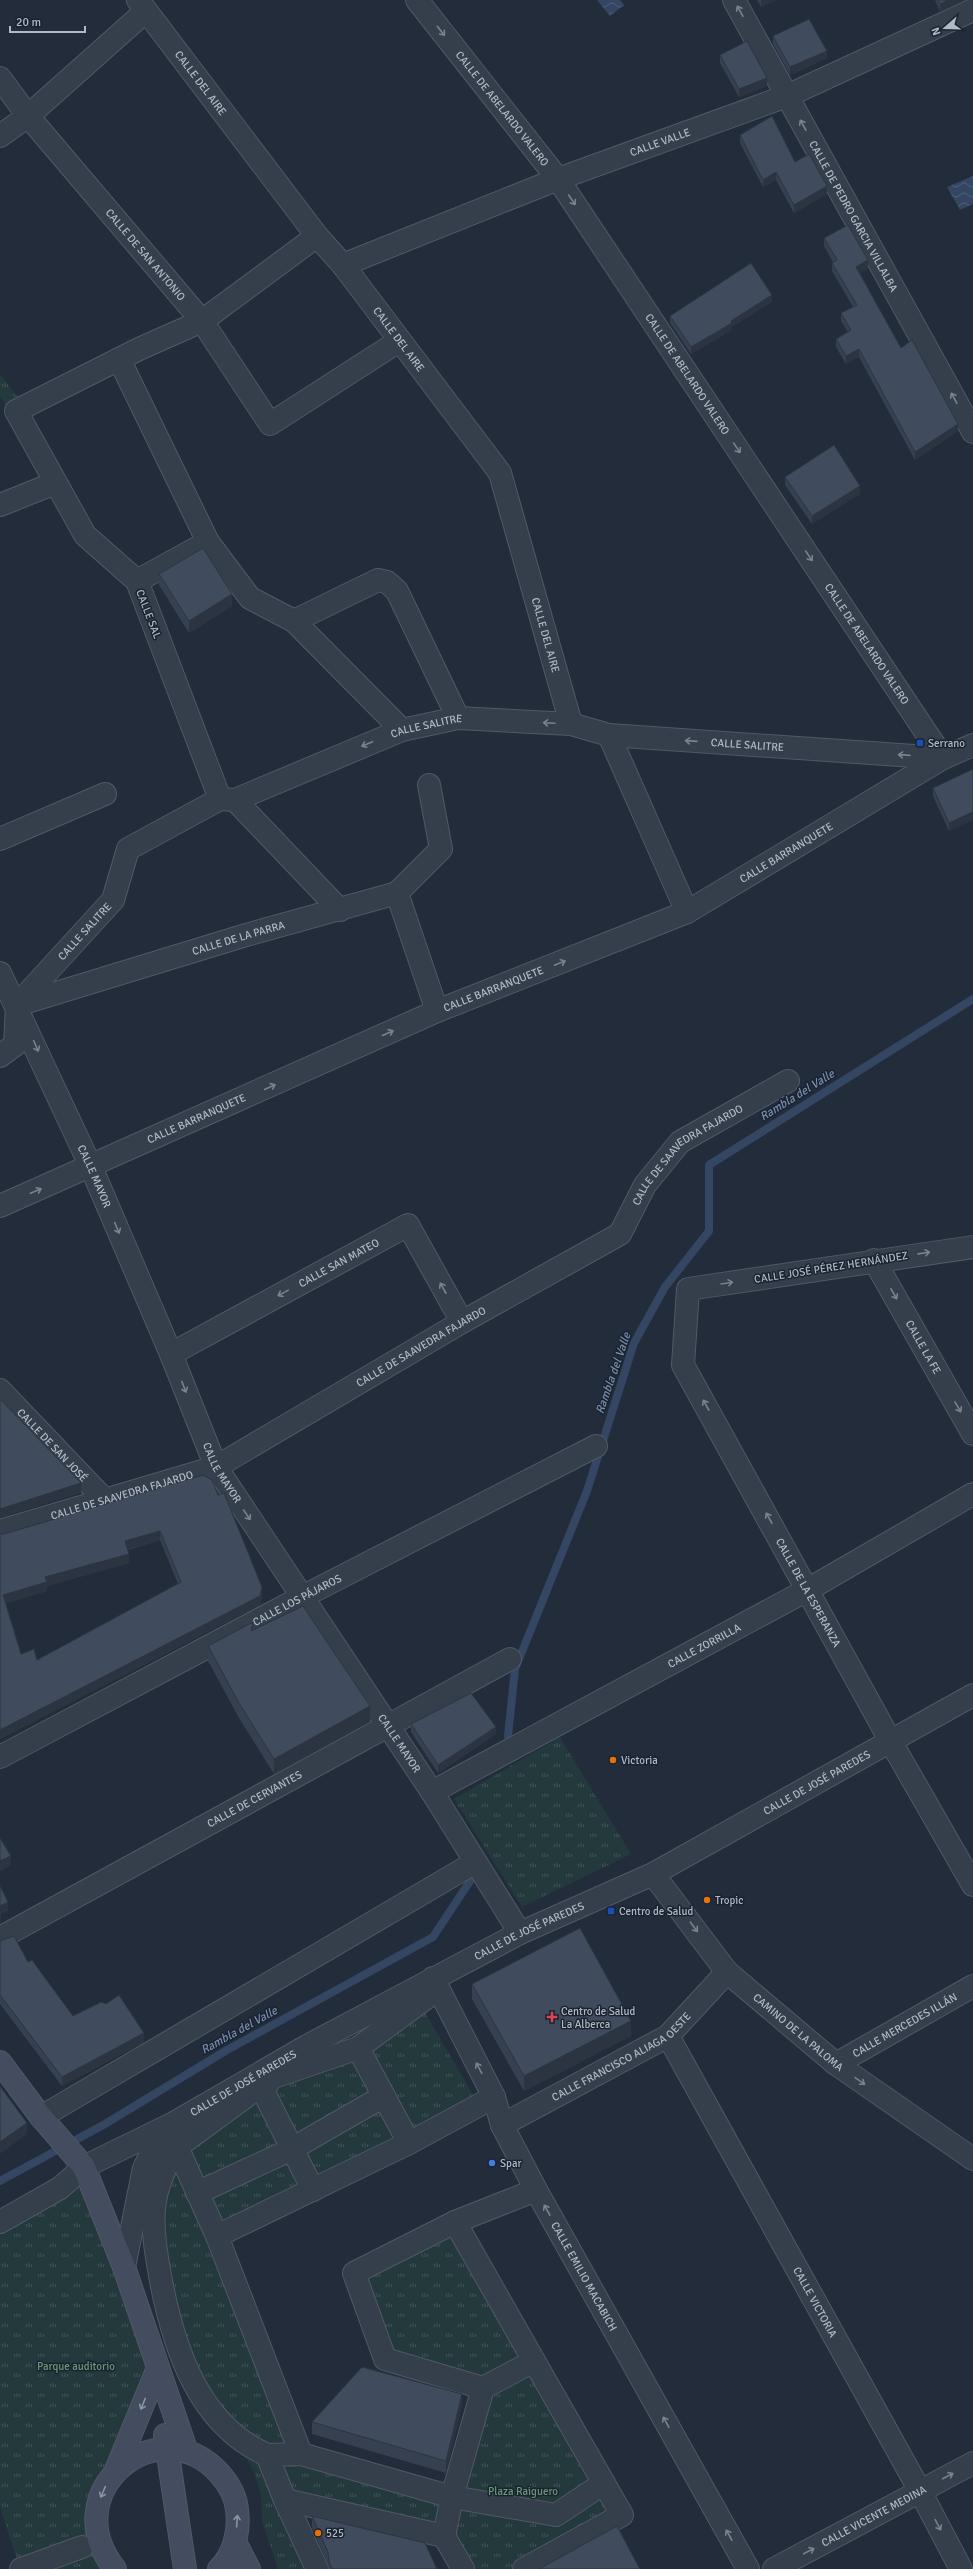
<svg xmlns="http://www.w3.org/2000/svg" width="973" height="2569" font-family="Signika,sans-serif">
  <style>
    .park { fill: url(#park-tufts) }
    .water { fill: url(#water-waves) }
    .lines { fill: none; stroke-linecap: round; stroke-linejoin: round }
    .stream { stroke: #354663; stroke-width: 8 }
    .street-casing { stroke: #515966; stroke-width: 24 }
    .secondary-casing { stroke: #515966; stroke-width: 24 }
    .street { stroke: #353e4b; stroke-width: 22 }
    .secondary { stroke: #434d5f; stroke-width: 22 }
    .wall { fill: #374050; fill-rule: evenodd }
    .shaded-wall { fill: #2d3441 }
    .building { fill: #404b5d; stroke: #2d3441; fill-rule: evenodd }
    .oneway { stroke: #79828f }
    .oneway2 { stroke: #8a93a3 }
    .transit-dot { fill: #1a4fb4; stroke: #1b2330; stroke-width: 1.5 }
    .food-dot { fill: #e8710a; stroke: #1b2330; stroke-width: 1.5 }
    .health-dot { fill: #e0444e; stroke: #1b2330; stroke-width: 1.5 }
    .shop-dot { fill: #3f7fe0; stroke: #1b2330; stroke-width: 1.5 }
    .labels { text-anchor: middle; stroke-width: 3; stroke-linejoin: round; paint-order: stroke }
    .street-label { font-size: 11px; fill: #b1b9c7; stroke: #1b2330 }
    .poi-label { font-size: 11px; fill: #b1b9c7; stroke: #1b2330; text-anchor: start }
    .park-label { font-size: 11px; fill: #679974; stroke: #1b2330 }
    .water-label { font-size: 12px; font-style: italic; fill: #788eb0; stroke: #1b2330 }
  </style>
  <defs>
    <pattern id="park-tufts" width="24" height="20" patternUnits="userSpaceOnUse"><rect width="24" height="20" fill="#24393c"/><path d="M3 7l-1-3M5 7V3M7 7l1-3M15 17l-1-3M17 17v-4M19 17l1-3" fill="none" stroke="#415457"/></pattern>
    <pattern id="water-waves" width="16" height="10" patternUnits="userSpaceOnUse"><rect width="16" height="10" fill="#354663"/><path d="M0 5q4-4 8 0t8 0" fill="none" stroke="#505f78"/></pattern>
  </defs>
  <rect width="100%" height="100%" fill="#222c3b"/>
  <g class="park">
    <path d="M0 374 21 401 17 420 0 397Z"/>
    <path d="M560 1737 631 1854 522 1907 454 1799Z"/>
    <path d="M423 2009 476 2100 225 2236 310 2447 449 2485 472 2387 383 2360 349 2273 454 2216 625 2517 534 2569H454L438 2538 295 2504 323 2569H278L262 2521 261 2496 255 2475 243 2451 174 2357 154 2172 188 2118Z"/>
    <path d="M84 2167 158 2368 102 2490 115 2569H20L0 2507V2222Z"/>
  </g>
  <g class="water">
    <path d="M597 0H620L624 5 610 16Z"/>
    <path d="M973 176V204L960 210 947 187Z"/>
  </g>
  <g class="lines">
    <g class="stream">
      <path d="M508 1736 515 1669 587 1491 634 1343 665 1287 709 1231V1165L973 999"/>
      <path d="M0 2181 105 2124 227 2050 433 1937 470 1881"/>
    </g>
    <defs>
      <g id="street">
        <path id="s1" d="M138 0 317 236 343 265 500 473 571 724"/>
        <path id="s2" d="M417 0 558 179 943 758"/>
        <path id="s3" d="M734 0 973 432"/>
        <path id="s4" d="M0 78 28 116 202 321 317 236"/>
        <path d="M0 136 28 116 146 11"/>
        <path id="s5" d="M343 265 558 179 787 96 973 10"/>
        <path d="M119 359 208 542"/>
        <path d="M0 505 55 483"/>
        <path d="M137 581 208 542 250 598 294 621 378 580 387 582 397 591 458 718"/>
        <path d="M294 621 402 730"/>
        <path d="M609 735 687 912"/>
        <path d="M220 799 137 581 85 535 16 411 139 349 202 321 270 424 399 341"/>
        <path d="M235 800 340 910"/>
        <path d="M0 839 105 794"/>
        <path d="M397 893 441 849 429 785"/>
        <path id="s6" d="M0 973 91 1167 171 1354 216 1467 432 1792 520 1933"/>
        <path id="s7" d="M17 1005 113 900 128 849 220 799 235 800 402 730 458 718 571 724 609 735 943 758"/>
        <path id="s8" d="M0 1056 15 1045 17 1005 246 935 397 893 437 1011"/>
        <path id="s9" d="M0 1206 437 1011 687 912 943 758 973 745"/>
        <path id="s10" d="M973 1247 688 1289 683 1365 891 1742 973 1885"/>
        <path id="s11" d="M874 1260 973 1434"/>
        <path id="s12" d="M171 1354 408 1225 462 1322"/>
        <path id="s13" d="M0 1390 104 1499"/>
        <path id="s14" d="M0 1531 216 1467 462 1322 620 1234 645 1185 680 1142 788 1081"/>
        <path id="s15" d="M0 1757 302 1597 596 1446"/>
        <path id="s16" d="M432 1792 809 1589 973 1494"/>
        <path id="s17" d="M653 1874 727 1972 836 2064 973 2159"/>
        <path id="s18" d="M0 1938 510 1659"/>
        <path id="s19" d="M433 1978 494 2097 502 2125 536 2190 748 2569"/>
        <path d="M437 1990 358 2048 271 2078 177 2147 217 2236 409 2143 494 2097"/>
        <path id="s20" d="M668 2036 920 2491 961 2569"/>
        <path d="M358 2048 409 2143"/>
        <path id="s21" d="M836 2064 973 1986"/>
        <path d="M271 2078 263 2091 313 2190"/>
        <path d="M41 2117 474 1863"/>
        <path id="s22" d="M502 2125 668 2036 727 1972"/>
        <path d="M177 2147C165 2166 156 2186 154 2209 152 2232 157 2259 161 2281 174 2349 199 2425 267 2455"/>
        <path d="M197 2193 290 2150 384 2096"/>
        <path id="s23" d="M0 2222 60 2188 84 2167 174 2123 307 2046 520 1933 653 1874 973 1695"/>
        <path d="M455 2222 354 2273 385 2359 483 2388"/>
        <path d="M217 2236 301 2454"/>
        <path d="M124 2267 144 2168 153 2150 170 2128"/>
        <path d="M285 2500 317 2569"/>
        <path d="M444 2536 285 2500 267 2455 301 2454 452 2497 556 2515 604 2483"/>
        <path d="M21 2569 82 2547"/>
        <path d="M463 2569 444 2536 452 2497 483 2388 534 2361 455 2222 536 2190"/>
        <path d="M524 2569 622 2515 534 2361"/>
        <path id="s24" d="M774 2569 973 2463"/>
      </g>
      <g id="secondary">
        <path d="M0 2062 41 2117 84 2167 124 2267 187 2452"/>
        <path d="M165 2435 185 2569"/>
        <path d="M116 2470 158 2368"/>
        <path d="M235 2542 249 2569"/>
        <path d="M115 2569C54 2493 157 2406 219 2473 228 2483 236 2497 237 2510 240 2530 234 2555 219 2569"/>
      </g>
    </defs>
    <use href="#street" class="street-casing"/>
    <use href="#secondary" class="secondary-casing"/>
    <use href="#street" class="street"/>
    <use href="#secondary" class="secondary"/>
  </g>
  <g class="wall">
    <path d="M757 0H776L761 7Z"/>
    <path d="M935 0H965L940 12Z"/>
    <path d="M773 36 827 58 790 75 773 44Z"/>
    <path d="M720 55 767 86 739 97 720 63Z"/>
    <path d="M740 135 795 162 827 194 794 213 776 180 763 187 740 143Z"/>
    <path d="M824 238 868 268 860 273 901 348 958 431 915 460 859 357 846 364 836 347V339L848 332 841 321V313L853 307 832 271V263L833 262 824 246Z"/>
    <path d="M772 302 732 327V330L691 354 670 323V316Z"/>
    <path d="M785 477 860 494 812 524 785 485Z"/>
    <path d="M159 574 232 606 189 633 159 585Z"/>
    <path d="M973 769 949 831 933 796V788Z"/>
    <path d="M218 1495 262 1597 260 1605 0 1739V1534H4ZM160 1540 178 1584 37 1660 21 1654 6 1603 47 1591V1586L129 1563 128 1550Z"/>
    <path d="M253 1630 370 1721 274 1774 239 1718 208 1661V1646Z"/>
    <path d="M411 1724 496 1734 438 1773 411 1732Z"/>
    <path d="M0 1941 28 1962 73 2016 144 2042 62 2086 0 2004Z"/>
    <path d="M472 1984 631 2036 524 2091 472 1999Z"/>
    <path d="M462 2405 446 2473 312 2434V2422Z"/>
    <path d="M312 2516 437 2569H329L328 2564 312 2528Z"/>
  </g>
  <g class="shaded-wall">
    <path d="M761 0H776L761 7Z"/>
    <path d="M948 0H965L940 12V4Z"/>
    <path d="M827 51V58L790 75V67Z"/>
    <path d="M767 78V86L739 97V89Z"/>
    <path d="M776 172V180L763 187V180Z"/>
    <path d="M827 186V194L794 213V205Z"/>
    <path d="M868 260V268L856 275V267Z"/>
    <path d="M772 295V302L732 327V330L691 354V347L731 321Z"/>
    <path d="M859 349V357L846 364V356Z"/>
    <path d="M958 424V431L915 460V452Z"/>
    <path d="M860 486V494L812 524V516Z"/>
    <path d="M232 594V606L189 633V621Z"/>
    <path d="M973 812V820L949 831V823Z"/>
    <path d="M81 1483V1493L0 1518V1509Z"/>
    <path d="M160 1531V1540L125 1550V1541Z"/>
    <path d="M129 1554V1563L47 1586V1591L3 1604V1595L45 1577Z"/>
    <path d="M262 1587V1597L260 1605 0 1739V1730Z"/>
    <path d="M370 1706V1721L274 1774V1759Z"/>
    <path d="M496 1727V1734L438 1773V1765Z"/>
    <path d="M11 1856V1865L0 1871V1861Z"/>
    <path d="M8 1902V1911L1 1914V1923L0 1924V1906Z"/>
    <path d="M631 2021V2036L524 2091V2076Z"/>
    <path d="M144 2033V2042L62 2086V2077Z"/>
    <path d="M27 2123V2134L0 2154V2142Z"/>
    <path d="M462 2394V2405L446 2473V2461Z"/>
  </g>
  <g class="building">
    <path d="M938 0H948L940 4Z"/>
    <path d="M809 19 827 51 790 67 773 36Z"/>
    <path d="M747 41 767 78 739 89 720 55Z"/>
    <path d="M772 116 795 162 809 154 827 186 794 205 776 172 763 180 740 135Z"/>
    <path d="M848 225 868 260 856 267 901 348 912 340 958 424 915 452 859 349 846 356 836 339 851 330 841 313 857 305 832 263 837 260 824 238Z"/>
    <path d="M751 263 772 295 731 321 732 323 691 347 670 316Z"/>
    <path d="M834 445 860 486 812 516 785 477Z"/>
    <path d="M203 548 232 594 189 621 159 574Z"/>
    <path d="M973 769V812L949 823 933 788Z"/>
    <path d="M0 1399 81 1483 0 1509Z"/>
    <path d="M203 1475 212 1480 218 1495 224 1493 262 1587 260 1596 0 1730V1534H4ZM160 1531 181 1582 37 1660 34 1649 21 1654 3 1595 47 1582 45 1577 129 1554 125 1541Z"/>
    <path d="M303 1606 370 1706 274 1759 239 1703 208 1646 253 1622 251 1631Z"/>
    <path d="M471 1693 496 1727 438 1765 411 1724Z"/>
    <path d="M0 1838 11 1856 0 1861Z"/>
    <path d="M0 1886 8 1902 0 1906Z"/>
    <path d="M580 1928 631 2021 524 2076 472 1984Z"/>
    <path d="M14 1936 28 1962 32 1960 73 2016 101 2002 106 2004 119 1995 144 2033 62 2077 0 1995V1941Z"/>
    <path d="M0 2086 27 2123 0 2142Z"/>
    <path d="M362 2367 462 2394 446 2461 312 2422Z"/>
    <path d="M312 2516 425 2543 437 2569H332L329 2561 328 2552Z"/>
    <path d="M617 2526 640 2569H539Z"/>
  </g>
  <defs><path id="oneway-shaft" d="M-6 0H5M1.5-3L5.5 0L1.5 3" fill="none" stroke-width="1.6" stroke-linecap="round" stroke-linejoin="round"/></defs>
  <g class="oneway">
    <use href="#oneway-shaft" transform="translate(740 11) rotate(-119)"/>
    <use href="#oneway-shaft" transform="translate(441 31) rotate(52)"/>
    <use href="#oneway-shaft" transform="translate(803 125) rotate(-119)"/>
    <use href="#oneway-shaft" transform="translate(572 200) rotate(56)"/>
    <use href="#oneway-shaft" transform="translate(954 398) rotate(-119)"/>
    <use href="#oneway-shaft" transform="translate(737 448) rotate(56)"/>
    <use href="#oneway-shaft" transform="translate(809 556) rotate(56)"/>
    <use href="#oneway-shaft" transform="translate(549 723) rotate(-177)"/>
    <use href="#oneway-shaft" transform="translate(691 741) rotate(-176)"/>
    <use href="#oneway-shaft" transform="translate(367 744) rotate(157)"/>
    <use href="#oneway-shaft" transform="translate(904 755) rotate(-176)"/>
    <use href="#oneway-shaft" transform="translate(560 963) rotate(-22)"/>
    <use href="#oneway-shaft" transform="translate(388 1033) rotate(-24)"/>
    <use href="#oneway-shaft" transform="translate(36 1046) rotate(66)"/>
    <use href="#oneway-shaft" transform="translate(270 1087) rotate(-24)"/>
    <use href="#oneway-shaft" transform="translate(36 1191) rotate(-23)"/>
    <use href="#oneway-shaft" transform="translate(117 1228) rotate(67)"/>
    <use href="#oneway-shaft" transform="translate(924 1253) rotate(-8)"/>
    <use href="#oneway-shaft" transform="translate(727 1283) rotate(-9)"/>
    <use href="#oneway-shaft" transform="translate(443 1288) rotate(-119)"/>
    <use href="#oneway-shaft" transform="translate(283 1293) rotate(151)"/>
    <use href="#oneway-shaft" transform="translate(894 1294) rotate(60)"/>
    <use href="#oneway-shaft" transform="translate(184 1387) rotate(69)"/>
    <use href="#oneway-shaft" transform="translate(706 1405) rotate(-119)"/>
    <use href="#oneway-shaft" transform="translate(958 1407) rotate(60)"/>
    <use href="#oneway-shaft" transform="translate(247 1515) rotate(56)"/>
    <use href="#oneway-shaft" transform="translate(769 1518) rotate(-119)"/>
    <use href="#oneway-shaft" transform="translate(694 1927) rotate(53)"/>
    <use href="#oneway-shaft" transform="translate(479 2068) rotate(-118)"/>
    <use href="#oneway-shaft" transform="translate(860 2081) rotate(35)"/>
    <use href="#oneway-shaft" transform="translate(547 2210) rotate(-119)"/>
    <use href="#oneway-shaft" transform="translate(666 2422) rotate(-119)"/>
    <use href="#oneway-shaft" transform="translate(948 2476) rotate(-28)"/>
    <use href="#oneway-shaft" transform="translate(938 2525) rotate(62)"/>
    <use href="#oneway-shaft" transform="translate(729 2535) rotate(-119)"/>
    <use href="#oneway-shaft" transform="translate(809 2551) rotate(-28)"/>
  </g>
  <g class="oneway2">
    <use href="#oneway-shaft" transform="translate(143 2404) rotate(112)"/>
    <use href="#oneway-shaft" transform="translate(103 2492) rotate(113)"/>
    <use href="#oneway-shaft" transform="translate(237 2521) rotate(-86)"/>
  </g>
  <g class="transit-dot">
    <rect x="916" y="739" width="8" height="8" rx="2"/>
    <rect x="607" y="1907" width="8" height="8" rx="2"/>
  </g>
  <g class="food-dot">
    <circle cx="613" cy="1760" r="4"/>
    <circle cx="707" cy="1900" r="4"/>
    <circle cx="318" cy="2533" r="4"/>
  </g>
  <path class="health-dot" d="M550 2011h4v4h4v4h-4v4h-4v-4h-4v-4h4z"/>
  <circle class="shop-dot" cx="492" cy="2163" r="4"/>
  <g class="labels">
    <g class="street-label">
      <text dy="4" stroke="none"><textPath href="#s1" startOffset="104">CALLE DEL AIRE</textPath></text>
      <text dy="4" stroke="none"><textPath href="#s2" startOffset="138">CALLE DE ABELARDO VALERO</textPath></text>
      <text dy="4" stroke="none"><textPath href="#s5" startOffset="340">CALLE VALLE</textPath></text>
      <text dy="4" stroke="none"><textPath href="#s3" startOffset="247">CALLE DE PEDRO GARCIA VILLALBA</textPath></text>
      <text dy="4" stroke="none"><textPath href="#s4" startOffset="229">CALLE DE SAN ANTONIO</textPath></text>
      <text dy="4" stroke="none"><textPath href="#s1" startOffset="428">CALLE DEL AIRE</textPath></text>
      <text dy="4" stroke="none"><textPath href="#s2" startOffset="462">CALLE DE ABELARDO VALERO</textPath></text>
      <text transform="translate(149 614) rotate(69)" y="4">CALLE SAL</text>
      <text dy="4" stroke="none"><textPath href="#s1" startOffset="764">CALLE DEL AIRE</textPath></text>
      <text dy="4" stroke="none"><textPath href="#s2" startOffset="786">CALLE DE ABELARDO VALERO</textPath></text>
      <text dy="4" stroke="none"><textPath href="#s7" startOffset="521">CALLE SALITRE</textPath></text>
      <text dy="4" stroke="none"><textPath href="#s7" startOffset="845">CALLE SALITRE</textPath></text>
      <text dy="4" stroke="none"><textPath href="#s9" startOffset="863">CALLE BARRANQUETE</textPath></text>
      <text dy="4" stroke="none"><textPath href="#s7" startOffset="100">CALLE SALITRE</textPath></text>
      <text dy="4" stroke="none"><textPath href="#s8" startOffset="290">CALLE DE LA PARRA</textPath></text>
      <text dy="4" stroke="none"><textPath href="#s9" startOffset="539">CALLE BARRANQUETE</textPath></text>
      <text dy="4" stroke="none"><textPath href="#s9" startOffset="215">CALLE BARRANQUETE</textPath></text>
      <text dy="4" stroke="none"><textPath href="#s14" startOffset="799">CALLE DE SAAVEDRA FAJARDO</textPath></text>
      <text dy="4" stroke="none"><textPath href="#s6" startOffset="224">CALLE MAYOR</textPath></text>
      <text dy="4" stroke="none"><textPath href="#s12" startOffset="191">CALLE SAN MATEO</textPath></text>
      <text transform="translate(831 1267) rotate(-9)" y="4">CALLE JOSÉ PÉREZ HERNÁNDEZ</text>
      <text dy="4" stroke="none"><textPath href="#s14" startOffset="463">CALLE DE SAAVEDRA FAJARDO</textPath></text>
      <text dy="4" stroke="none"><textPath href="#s11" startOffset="100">CALLE LA FE</textPath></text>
      <text dy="4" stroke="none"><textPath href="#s13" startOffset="76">CALLE DE SAN JOSÉ</textPath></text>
      <text dy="4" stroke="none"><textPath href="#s6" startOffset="547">CALLE MAYOR</textPath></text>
      <text dy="4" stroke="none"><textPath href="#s14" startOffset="127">CALLE DE SAAVEDRA FAJARDO</textPath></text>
      <text dy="4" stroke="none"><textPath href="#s10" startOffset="624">CALLE DE LA ESPERANZA</textPath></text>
      <text dy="4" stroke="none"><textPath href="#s15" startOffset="336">CALLE LOS PÁJAROS</textPath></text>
      <text dy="4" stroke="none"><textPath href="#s16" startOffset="309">CALLE ZORRILLA</textPath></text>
      <text dy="4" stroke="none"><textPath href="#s6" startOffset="871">CALLE MAYOR</textPath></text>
      <text dy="4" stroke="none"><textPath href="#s23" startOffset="929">CALLE DE JOSÉ PAREDES</textPath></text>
      <text dy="4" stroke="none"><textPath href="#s18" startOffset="290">CALLE DE CERVANTES</textPath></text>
      <text dy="4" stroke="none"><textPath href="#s23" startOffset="605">CALLE DE JOSÉ PAREDES</textPath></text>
      <text dy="4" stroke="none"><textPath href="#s21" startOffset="79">CALLE MERCEDES ILLÁN</textPath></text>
      <text dy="4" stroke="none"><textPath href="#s17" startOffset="216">CAMINO DE LA PALOMA</textPath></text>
      <text dy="4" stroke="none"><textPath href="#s22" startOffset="138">CALLE FRANCISCO ALIAGA OESTE</textPath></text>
      <text dy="4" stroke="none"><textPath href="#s23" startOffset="281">CALLE DE JOSÉ PAREDES</textPath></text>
      <text dy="4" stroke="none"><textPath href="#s19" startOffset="335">CALLE EMILIO MACABICH</textPath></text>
      <text dy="4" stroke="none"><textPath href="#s20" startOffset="304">CALLE VICTORIA</textPath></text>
      <text dy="4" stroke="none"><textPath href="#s24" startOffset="113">CALLE VICENTE MEDINA</textPath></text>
    </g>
    <g class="poi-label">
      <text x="928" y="747">Serrano</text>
      <text x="621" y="1764">Victoria</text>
      <text x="715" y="1904">Tropic</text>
      <text x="619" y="1915">Centro de Salud</text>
      <text x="561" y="2015">Centro de Salud<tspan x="561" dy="13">La Alberca</tspan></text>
      <text x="500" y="2167">Spar</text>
      <text x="326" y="2537">525</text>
    </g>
    <g class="park-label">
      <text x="76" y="2370">Parque auditorio</text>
      <text x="523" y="2495">Plaza Raiguero</text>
    </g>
    <g class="water-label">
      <text transform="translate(797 1095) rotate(-32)" y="4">Rambla del Valle</text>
      <text transform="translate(613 1373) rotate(-71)" y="4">Rambla del Valle</text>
      <text transform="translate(239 2030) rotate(-29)" y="4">Rambla del Valle</text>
    </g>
  </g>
  <g transform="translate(945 28) rotate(250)" stroke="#1b2330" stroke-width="3" paint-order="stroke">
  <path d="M0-3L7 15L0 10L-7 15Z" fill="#b1b9c7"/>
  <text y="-6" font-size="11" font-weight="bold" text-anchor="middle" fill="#b1b9c7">N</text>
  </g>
  <path d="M10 26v6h75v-6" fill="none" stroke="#b1b9c7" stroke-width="2"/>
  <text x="16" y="26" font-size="12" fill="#b1b9c7" stroke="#1b2330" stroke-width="3" paint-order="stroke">20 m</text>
</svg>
